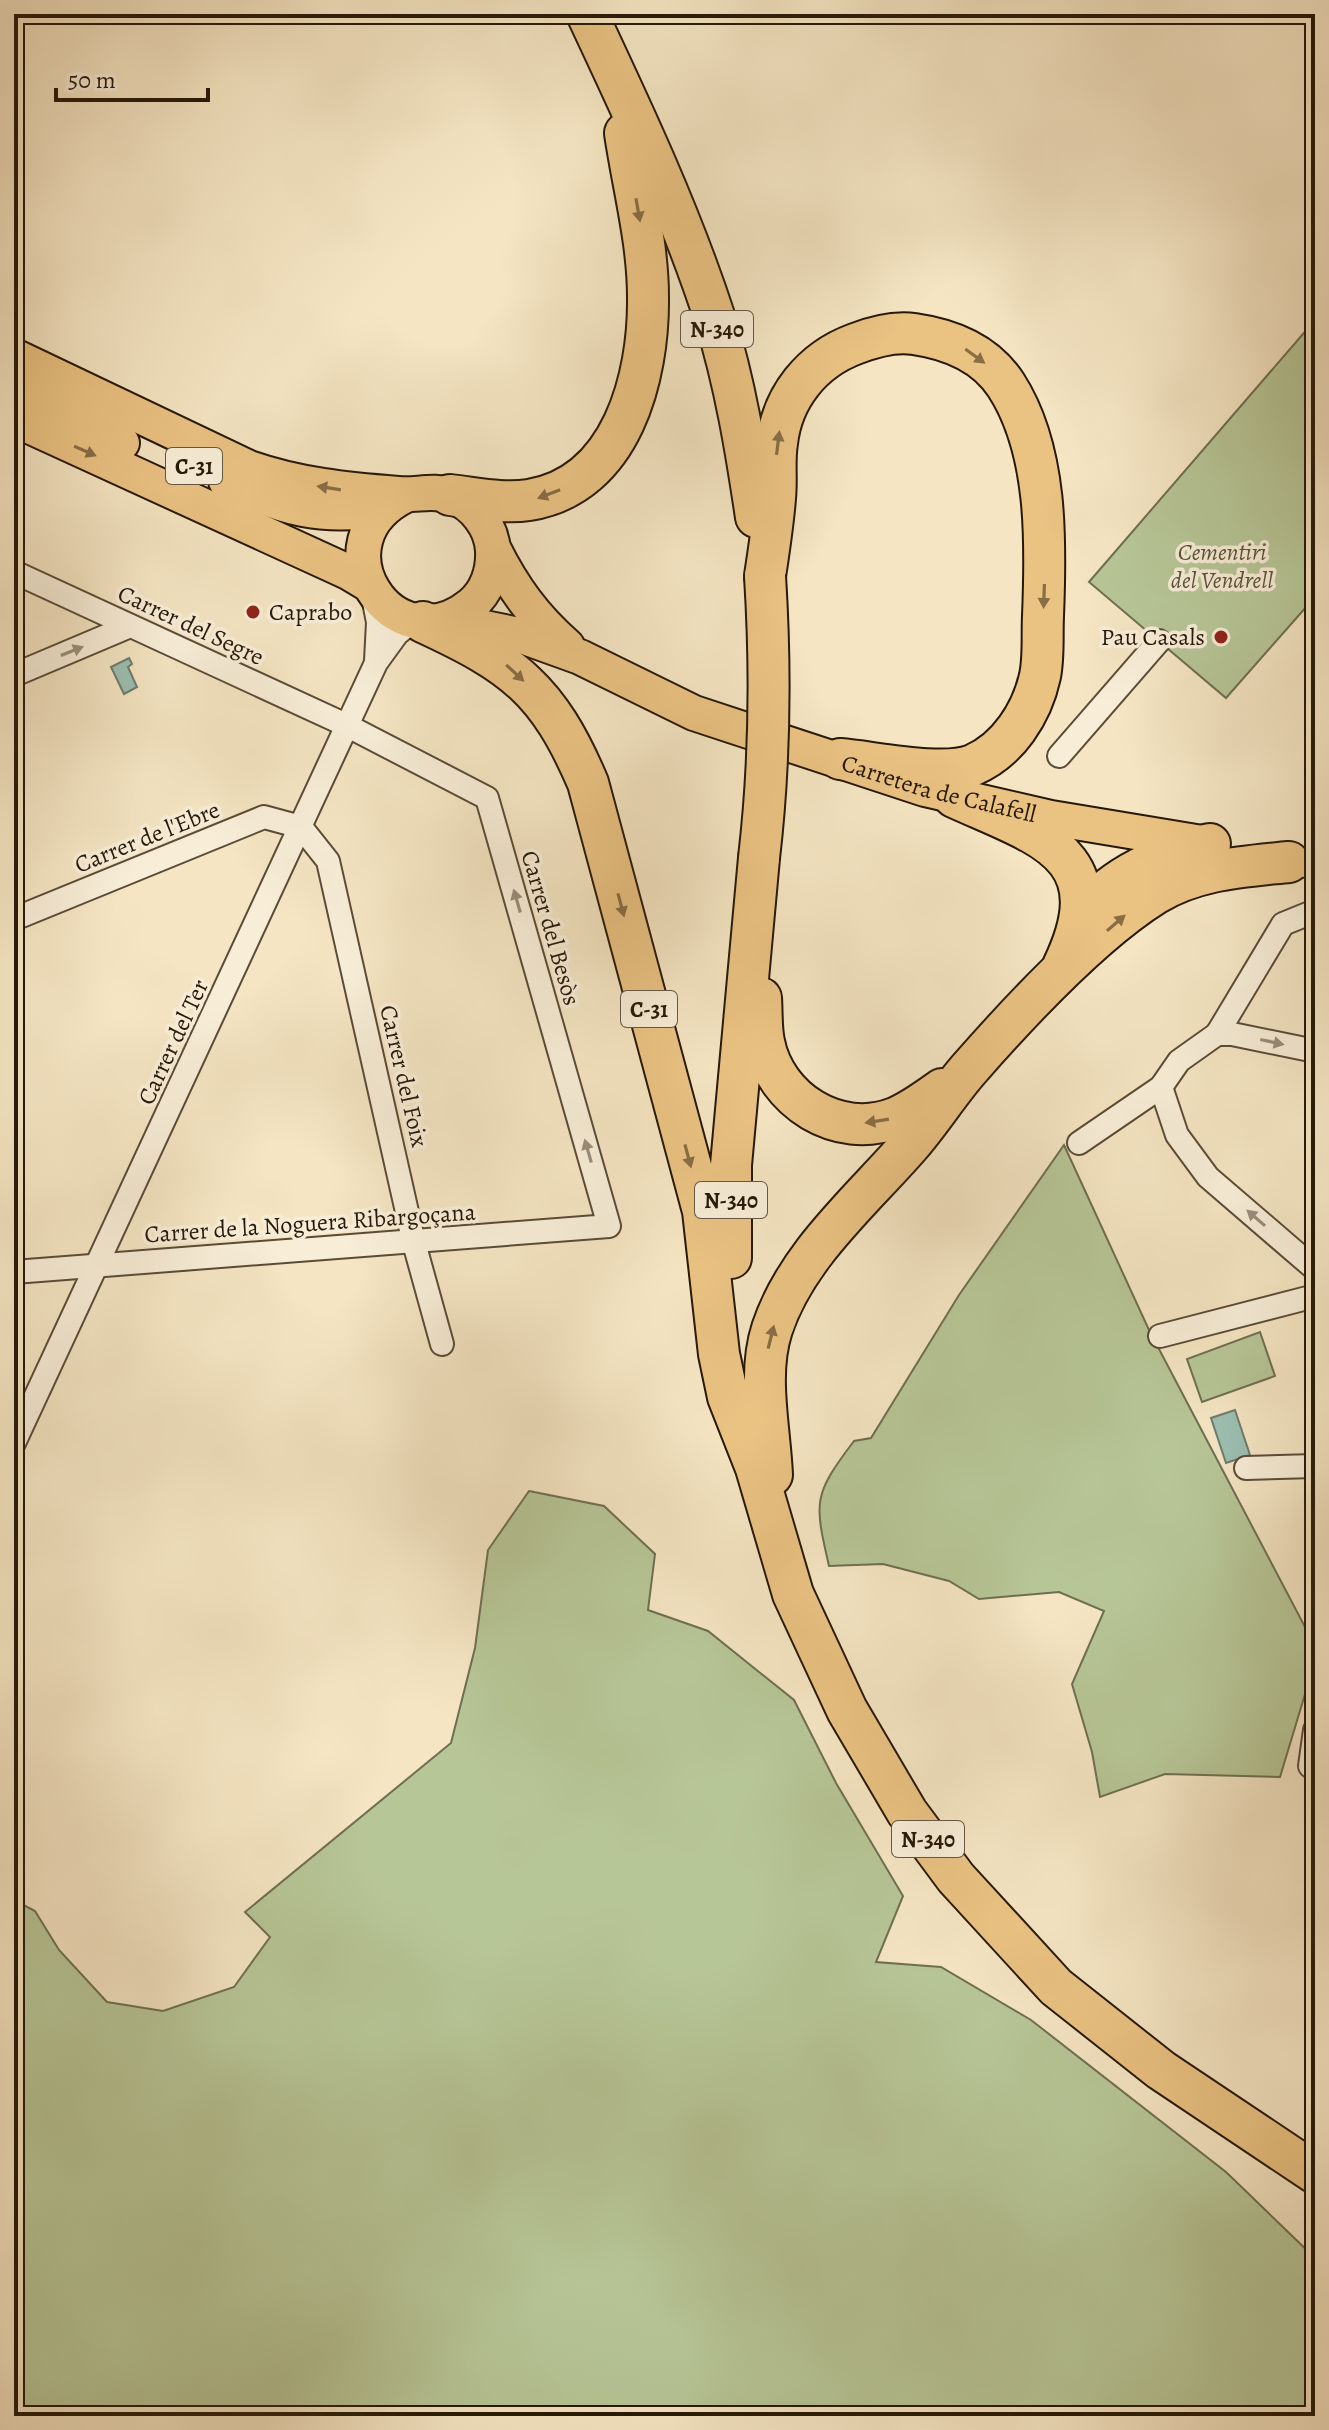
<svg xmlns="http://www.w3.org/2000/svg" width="1329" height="2430" font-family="Alegreya,serif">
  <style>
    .green { fill: #b7c697; stroke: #6e6f50; stroke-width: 2 }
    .water { fill: #9cbfb2; stroke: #6d7c6e; stroke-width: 2 }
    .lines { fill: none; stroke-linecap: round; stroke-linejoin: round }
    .street-casing { stroke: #5a4b37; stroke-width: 26 }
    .primary-casing { stroke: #261808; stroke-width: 38 }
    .highway-casing { stroke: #261808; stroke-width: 44 }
    .street { stroke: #f8eed8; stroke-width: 22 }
    .primary { stroke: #eac282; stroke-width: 34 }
    .highway { stroke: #eac282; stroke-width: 40 }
    .highway-bridge-casing { stroke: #261808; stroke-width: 44; stroke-linecap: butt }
    .highway-bridge { stroke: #eac282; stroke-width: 40 }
    .oneway { fill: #886d45 }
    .oneway2 { fill: #9a8e7a }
    .poi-dot { fill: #8f2418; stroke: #f8eed8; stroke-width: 3 }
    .labels { text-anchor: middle; stroke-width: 7; stroke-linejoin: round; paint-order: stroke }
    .shield { fill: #f8eed8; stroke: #655846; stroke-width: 2 }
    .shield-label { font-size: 22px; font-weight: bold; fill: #261808 }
    .park-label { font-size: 24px; font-style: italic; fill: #59553a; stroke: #f8eed8 }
    .poi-label { font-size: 24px; fill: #261808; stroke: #f8eed8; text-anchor: start }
    .street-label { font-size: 24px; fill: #261808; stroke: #f8eed8 }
  </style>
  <rect width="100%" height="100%" fill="#f5e5c3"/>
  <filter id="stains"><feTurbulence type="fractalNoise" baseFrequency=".0025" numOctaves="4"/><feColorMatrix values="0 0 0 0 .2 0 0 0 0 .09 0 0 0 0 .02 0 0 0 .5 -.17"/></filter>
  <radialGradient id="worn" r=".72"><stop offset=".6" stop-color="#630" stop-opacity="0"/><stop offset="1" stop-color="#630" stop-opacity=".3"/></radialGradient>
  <g class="green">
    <path d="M1315 320V597L1226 698 1089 582Z"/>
    <path d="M1064 1145 1149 1330 1315 1646V1661L1280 1777 1165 1774 1100 1797 1092 1752 1072 1684 1104 1611 1059 1592 979 1599 949 1581 883 1564 829 1566C814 1501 813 1495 854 1441L871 1438 959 1295Z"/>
    <path d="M1260 1332 1275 1376 1202 1402 1187 1359Z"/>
    <path d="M529 1491 604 1506 655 1554 648 1610 708 1631 794 1700 836 1783 903 1896 876 1962 941 1967 1031 2020 1226 2172 1315 2258V2416H14V1900L35 1911 59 1950 107 2002 163 2011 234 1987 270 1937 245 1912 451 1743 475 1648 488 1550Z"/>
  </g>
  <g class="water">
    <path d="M129 658 132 664 128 667 137 687 124 694 111 667Z"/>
    <path d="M1235 1410 1250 1455 1226 1463 1211 1418Z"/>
  </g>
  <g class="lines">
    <defs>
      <g id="street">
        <path d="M14 572 346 725 487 798 609 1226 14 1272"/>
        <path d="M372 592 378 622 376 661"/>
        <path d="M14 675 130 626"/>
        <path d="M1059 756 1159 641"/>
        <path d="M1289 862 1315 868"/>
        <path d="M14 919 264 817 301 827 328 861 414 1243 442 1344"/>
        <path d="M1217 1034 1283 924 1315 911"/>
        <path d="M1161 1087 1177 1135 1208 1177 1315 1269"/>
        <path d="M1079 1143 1161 1087 1179 1061 1217 1034H1232L1315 1051"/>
        <path d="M1160 1336 1315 1296"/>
        <path d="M14 1443 376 663 397 634 413 621"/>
        <path d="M1246 1468 1315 1466"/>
        <path d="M1310 1766 1315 1730"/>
      </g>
      <g id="primary">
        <path d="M14 356 249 468C298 485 346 490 398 494 416 496 433 489 452 496 474 504 492 527 493 551 494 571 487 592 471 605 393 668 311 541 406 495"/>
        <path d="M14 391 122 443"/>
        <path d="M14 419 348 572 368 584"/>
        <path d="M226 481C283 508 320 519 383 509"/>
        <path d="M493 548C513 588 534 617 567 646"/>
        <path id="s1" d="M445 620 519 635 580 657 694 713 925 789 1051 818 1208 844"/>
      </g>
      <g id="highway">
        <path d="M587 14C634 114 681 214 715 319 735 383 746 450 756 517"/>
        <path d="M450 495C477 498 503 504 529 500 622 485 649 377 648 297 648 242 633 187 625 133"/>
        <path d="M765 576C769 550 773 524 775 498 777 480 774 461 777 443 782 397 812 360 855 344 873 337 894 331 914 334 949 339 985 353 1006 385 1048 450 1046 542 1043 616 1042 635 1044 657 1040 676 1032 713 1008 750 973 765 942 777 875 762 840 759"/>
        <path d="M423 622C514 664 548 689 588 783L703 1211 719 1354 728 1397 756 1468 793 1594 847 1710 907 1812 956 1878 1056 1987 1161 2070 1315 2173"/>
        <path d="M954 797C1039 836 1117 853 1063 966"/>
        <path d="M1082 915C1115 874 1160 856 1210 844"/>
        <path d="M761 998C762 1012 761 1028 764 1042 775 1100 838 1140 895 1118 912 1111 928 1099 942 1089"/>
        <path d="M731 1258V1165L759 858"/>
        <path d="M772 1475C770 1428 757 1375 772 1329 796 1256 860 1202 909 1146 931 1121 948 1093 969 1069 1019 1012 1091 934 1155 894 1197 869 1241 867 1289 862"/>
      </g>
    </defs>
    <use href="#street" class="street-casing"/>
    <use href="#primary" class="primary-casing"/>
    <use href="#highway" class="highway-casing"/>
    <use href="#street" class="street"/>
    <use href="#primary" class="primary"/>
    <use href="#highway" class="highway"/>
    <defs>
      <path id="highway-bridge" d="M759 858C770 764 771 671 765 576"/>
    </defs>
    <use href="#highway-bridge" class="highway-bridge-casing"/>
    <use href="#highway-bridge" class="highway-bridge"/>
  </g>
  <defs><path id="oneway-solid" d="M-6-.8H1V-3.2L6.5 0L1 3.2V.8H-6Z" transform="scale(2)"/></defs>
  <g class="oneway">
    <use href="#oneway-solid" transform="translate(638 210) rotate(80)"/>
    <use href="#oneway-solid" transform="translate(975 356) rotate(36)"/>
    <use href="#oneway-solid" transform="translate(778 443) rotate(-83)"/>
    <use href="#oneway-solid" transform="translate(85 451) rotate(24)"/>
    <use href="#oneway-solid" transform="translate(329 488) rotate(-171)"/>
    <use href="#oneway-solid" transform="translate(549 494) rotate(159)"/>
    <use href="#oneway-solid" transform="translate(1044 596) rotate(92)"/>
    <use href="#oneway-solid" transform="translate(515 673) rotate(43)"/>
    <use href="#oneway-solid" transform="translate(621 905) rotate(75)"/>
    <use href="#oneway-solid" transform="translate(1116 923) rotate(-41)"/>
    <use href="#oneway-solid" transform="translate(877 1121) rotate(171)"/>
    <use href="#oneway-solid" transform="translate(688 1156) rotate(75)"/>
    <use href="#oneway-solid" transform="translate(771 1337) rotate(-76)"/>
  </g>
  <g class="oneway2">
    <use href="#oneway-solid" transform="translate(72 651) rotate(-22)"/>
    <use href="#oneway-solid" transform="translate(517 901) rotate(-106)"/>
    <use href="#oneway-solid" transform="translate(1272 1042) rotate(12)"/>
    <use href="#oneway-solid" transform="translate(588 1151) rotate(-106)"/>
    <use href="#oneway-solid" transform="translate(1256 1218) rotate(-139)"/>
  </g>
  <g class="poi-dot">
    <circle cx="253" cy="612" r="8"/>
    <circle cx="1221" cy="637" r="8"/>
  </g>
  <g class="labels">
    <g class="shield">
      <rect x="681" y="311" width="72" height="36" rx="6"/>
      <rect x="166" y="448" width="56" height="36" rx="6"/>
      <rect x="621" y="991" width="56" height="36" rx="6"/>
      <rect x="695" y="1182" width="72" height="36" rx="6"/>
      <rect x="892" y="1821" width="72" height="36" rx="6"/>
    </g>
    <g class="shield-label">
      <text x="717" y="337">N-340</text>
      <text x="194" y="474">C-31</text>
      <text x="649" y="1017">C-31</text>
      <text x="731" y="1208">N-340</text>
      <text x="928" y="1847">N-340</text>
    </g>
    <g class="park-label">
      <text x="1222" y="560">Cementiri<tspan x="1222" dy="28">del Vendrell</tspan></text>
    </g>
    <g class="poi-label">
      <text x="269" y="620">Caprabo</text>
      <text x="1205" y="645" text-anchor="end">Pau Casals</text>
    </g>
    <g class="street-label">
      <text transform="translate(191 625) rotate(25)" y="8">Carrer del Segre</text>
      <text dy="8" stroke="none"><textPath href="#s1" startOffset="524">Carretera de Calafell</textPath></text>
      <text transform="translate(147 837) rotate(-22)" y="8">Carrer de l'Ebre</text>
      <text transform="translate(551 928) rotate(74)" y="8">Carrer del Besòs</text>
      <text transform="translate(173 1042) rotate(-65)" y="8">Carrer del Ter</text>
      <text transform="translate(404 1076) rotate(77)" y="8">Carrer del Foix</text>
      <text transform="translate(310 1223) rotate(-4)" y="8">Carrer de la Noguera Ribargoçana</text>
    </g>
  </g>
  <rect width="1329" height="2430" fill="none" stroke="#f5e5c3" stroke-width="48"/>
  <rect x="16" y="16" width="1297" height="2398" fill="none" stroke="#261808" stroke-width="4"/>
  <rect x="24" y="24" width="1281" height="2382" fill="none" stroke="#261808" stroke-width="2"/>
  <path d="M56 88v12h152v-12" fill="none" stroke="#261808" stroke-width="4"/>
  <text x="68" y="88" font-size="24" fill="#261808" stroke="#f8eed8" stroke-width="6" paint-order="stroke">50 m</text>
  <rect width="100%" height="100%" filter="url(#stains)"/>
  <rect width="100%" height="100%" fill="url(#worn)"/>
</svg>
